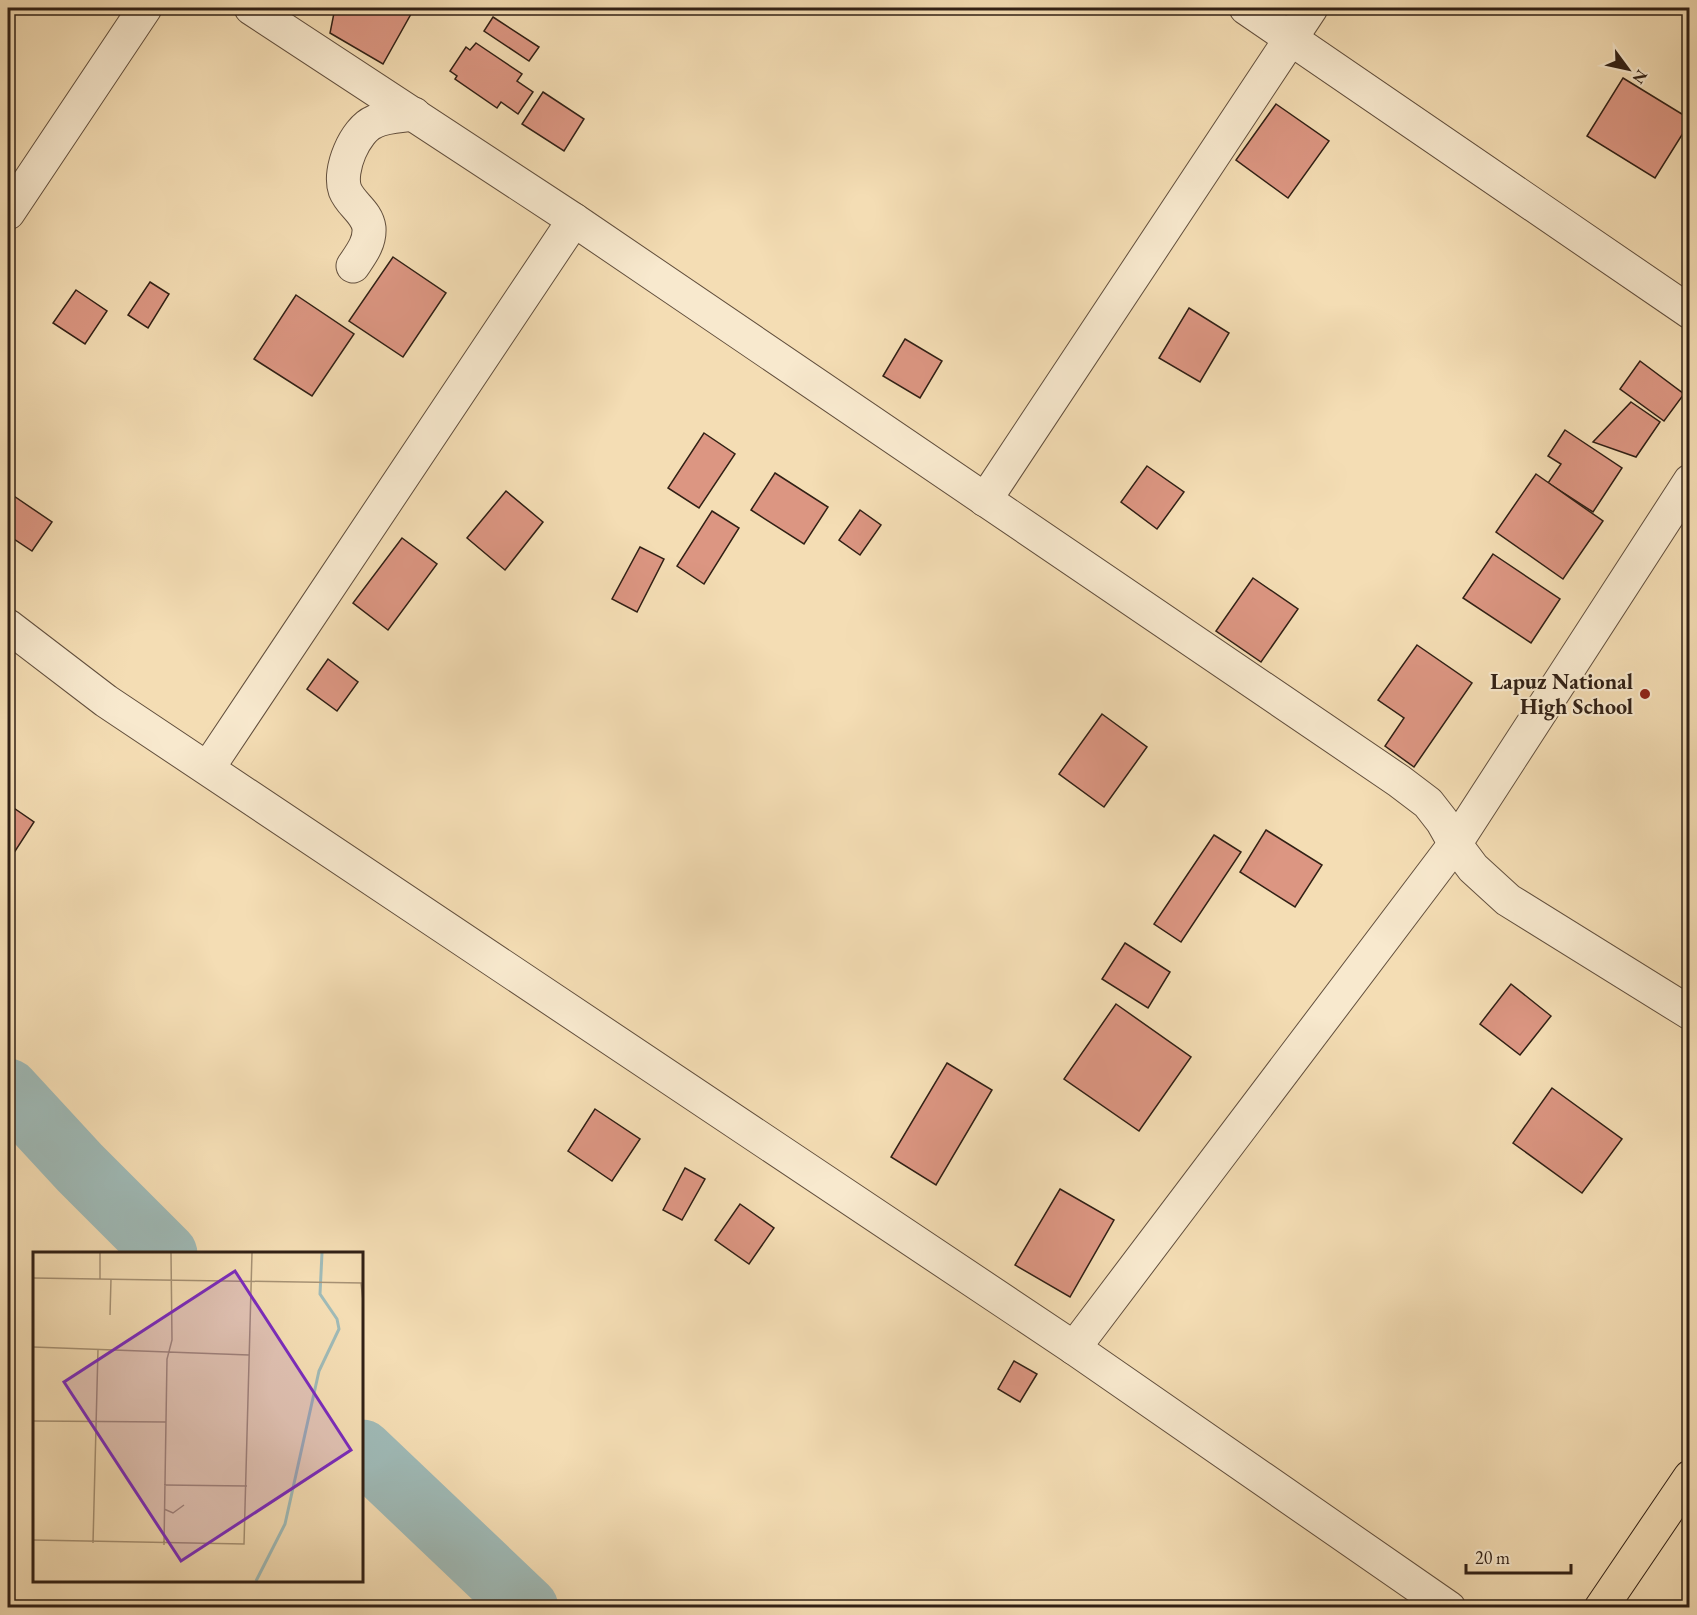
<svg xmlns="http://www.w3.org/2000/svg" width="1697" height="1615" font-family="'EB Garamond',serif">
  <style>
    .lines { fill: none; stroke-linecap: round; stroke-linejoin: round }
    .river { stroke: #9fbab7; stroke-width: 63 }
    .building { fill: #dc9682; stroke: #312015; stroke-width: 1.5 }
    .minor-casing { stroke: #624f3d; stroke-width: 35 }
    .major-casing { stroke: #312015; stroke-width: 35 }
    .minor { stroke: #f8e9ce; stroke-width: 33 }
    .major { stroke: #f4ddb4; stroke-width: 33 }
    .poi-dot { fill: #8f2418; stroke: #f8e9ce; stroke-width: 2 }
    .labels { text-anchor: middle; stroke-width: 4.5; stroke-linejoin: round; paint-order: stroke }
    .poi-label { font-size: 22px; font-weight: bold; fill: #312015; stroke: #f8e9ce; text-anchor: end }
    .inset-river { fill: none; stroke: #9fbab7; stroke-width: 3 }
    .inset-road { fill: none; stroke: #a69174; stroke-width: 1.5 }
    .view { fill: #7b2cbf; fill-opacity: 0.15; stroke: #7b2cbf; stroke-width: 3 }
    .inset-edge { fill: none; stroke: #312015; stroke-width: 3 }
  </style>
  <rect width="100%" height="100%" fill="#f4ddb4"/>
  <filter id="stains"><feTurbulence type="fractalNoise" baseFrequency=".00333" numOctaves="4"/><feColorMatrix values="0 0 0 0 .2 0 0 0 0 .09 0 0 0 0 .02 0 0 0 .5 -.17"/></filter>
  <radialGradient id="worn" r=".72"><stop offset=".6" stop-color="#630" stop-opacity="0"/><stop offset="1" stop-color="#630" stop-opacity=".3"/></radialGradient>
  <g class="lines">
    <g class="river">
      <path d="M8 1090 80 1168 166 1254"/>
      <path d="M362 1451 527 1608"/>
    </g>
  </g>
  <g class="building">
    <path d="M335 8H365L372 11 374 8H401L411 14 383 64 330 33Z"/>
    <path d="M493 17 539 47 529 61 484 31Z"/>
    <path d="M476 43 522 74 517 81 533 92 518 114 501 102 497 108 455 79 457 76 450 71 466 47 470 50Z"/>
    <path d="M1623 78 1690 119V122L1655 178 1587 136Z"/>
    <path d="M543 92 584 119 564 151 522 124Z"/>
    <path d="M1276 104 1329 141 1288 198 1236 160Z"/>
    <path d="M393 257 446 293 403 357 349 321Z"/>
    <path d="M150 282 169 294 148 328 128 315Z"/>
    <path d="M76 290 107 311 85 344 53 323Z"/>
    <path d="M296 295 354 334 312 396 254 359Z"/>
    <path d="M1189 308 1229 333 1200 382 1159 358Z"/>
    <path d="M905 339 942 361 920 398 883 376Z"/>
    <path d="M1640 361 1684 394 1664 421 1620 389Z"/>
    <path d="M1631 402 1660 422 1636 457 1593 442Z"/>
    <path d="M1565 430 1622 468 1593 512 1548 483 1561 464 1548 456Z"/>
    <path d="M704 433 735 454 699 508 668 488Z"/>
    <path d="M1147 466 1184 492 1157 529 1121 502Z"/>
    <path d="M775 473 828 507 804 544 751 510Z"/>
    <path d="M1536 474 1603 521 1563 579 1496 532Z"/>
    <path d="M506 491 543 522 505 570 467 538Z"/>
    <path d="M8 492 52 522 32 551 8 535Z"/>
    <path d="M860 510 881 525 860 555 839 540Z"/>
    <path d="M712 511 739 528 704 584 677 566Z"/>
    <path d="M402 538 437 564 388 630 353 603Z"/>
    <path d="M640 547 664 559 637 612 612 599Z"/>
    <path d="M1493 554 1560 599 1531 643 1463 598Z"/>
    <path d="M1253 578 1298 609 1261 662 1216 631Z"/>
    <path d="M1417 645 1472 683 1414 767 1385 746 1404 718 1378 700Z"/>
    <path d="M328 659 358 682 337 711 307 689Z"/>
    <path d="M1102 714 1147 747 1104 807 1059 774Z"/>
    <path d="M8 804 34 822 8 862Z"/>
    <path d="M1266 830 1322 865 1295 907 1240 872Z"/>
    <path d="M1214 835 1241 852 1181 942 1154 924Z"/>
    <path d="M1125 943 1170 972 1148 1008 1102 979Z"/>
    <path d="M1511 984 1551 1016 1520 1055 1480 1024Z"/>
    <path d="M1116 1004 1191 1057 1139 1131 1064 1079Z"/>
    <path d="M947 1063 992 1090 936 1185 891 1157Z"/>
    <path d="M1552 1088 1622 1139 1582 1193 1513 1143Z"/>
    <path d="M595 1109 640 1139 612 1181 568 1151Z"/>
    <path d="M685 1168 705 1179 682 1220 663 1210Z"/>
    <path d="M1060 1189 1114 1220 1070 1297 1015 1265Z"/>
    <path d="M740 1204 774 1228 749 1264 715 1240Z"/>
    <path d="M1014 1361 1037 1374 1020 1402 998 1389Z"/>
  </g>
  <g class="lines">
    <defs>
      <g id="minor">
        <path d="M251 8 574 220 1399 781 1428 803 1442 821 1455 844 1473 868 1508 900 1690 1013"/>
        <path d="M1246 8 1690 312"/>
        <path d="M8 213 145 8"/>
        <path d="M353 266C361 254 370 243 369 228 367 212 351 205 345 190 338 170 355 130 374 122 385 116 402 116 414 114"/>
        <path d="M985 500 1311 8"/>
        <path d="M8 626 106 701 1074 1348 1449 1608"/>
        <path d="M208 768 574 220"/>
        <path d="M1074 1348 1455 844 1690 481"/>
      </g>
      <path id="major" d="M1601 1608 1690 1477"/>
    </defs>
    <use href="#minor" class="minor-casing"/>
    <use href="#major" class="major-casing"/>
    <use href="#minor" class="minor"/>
    <use href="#major" class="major"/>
  </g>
  <circle class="poi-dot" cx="1645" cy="694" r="6"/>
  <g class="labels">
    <g class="poi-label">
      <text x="1633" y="689">Lapuz National<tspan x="1633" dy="25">High School</tspan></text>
    </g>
  </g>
  <g transform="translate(33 1252)">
    <rect width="330" height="330" fill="#f4ddb4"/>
    <path class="inset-river" d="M223 329 252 272 286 119 306 77 304 67 287 42 289 1"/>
    <path class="inset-road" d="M67 1V27M0 26 330 31M328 31 330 49M77 63 78 27M0 95 216 103M0 169 133 170M131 233 214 234M131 257 140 261 151 253M0 288 211 292 219 1M60 291 65 97M131 293 134 107 139 88 138 1"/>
    <path class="view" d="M202 19 318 198 148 309 31 130Z"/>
    <rect width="330" height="330" class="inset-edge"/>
  </g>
  <rect width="1697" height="1615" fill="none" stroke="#f4ddb4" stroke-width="30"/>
  <rect x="9" y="9" width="1679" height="1597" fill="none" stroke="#312015" stroke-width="3"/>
  <rect x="15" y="15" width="1667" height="1585" fill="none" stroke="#312015" stroke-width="1.5"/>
  <g transform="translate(1628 69) rotate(123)" stroke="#f8e9ce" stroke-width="4.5" paint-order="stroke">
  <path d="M0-4.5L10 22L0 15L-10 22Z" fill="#312015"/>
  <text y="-9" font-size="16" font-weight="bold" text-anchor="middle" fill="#312015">N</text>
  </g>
  <path d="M1466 1564v9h105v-9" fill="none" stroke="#312015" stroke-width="3"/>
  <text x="1475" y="1564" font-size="18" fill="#312015" stroke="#f8e9ce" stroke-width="4.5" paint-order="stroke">20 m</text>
  <rect width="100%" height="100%" filter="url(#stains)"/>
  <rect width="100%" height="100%" fill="url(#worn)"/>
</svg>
